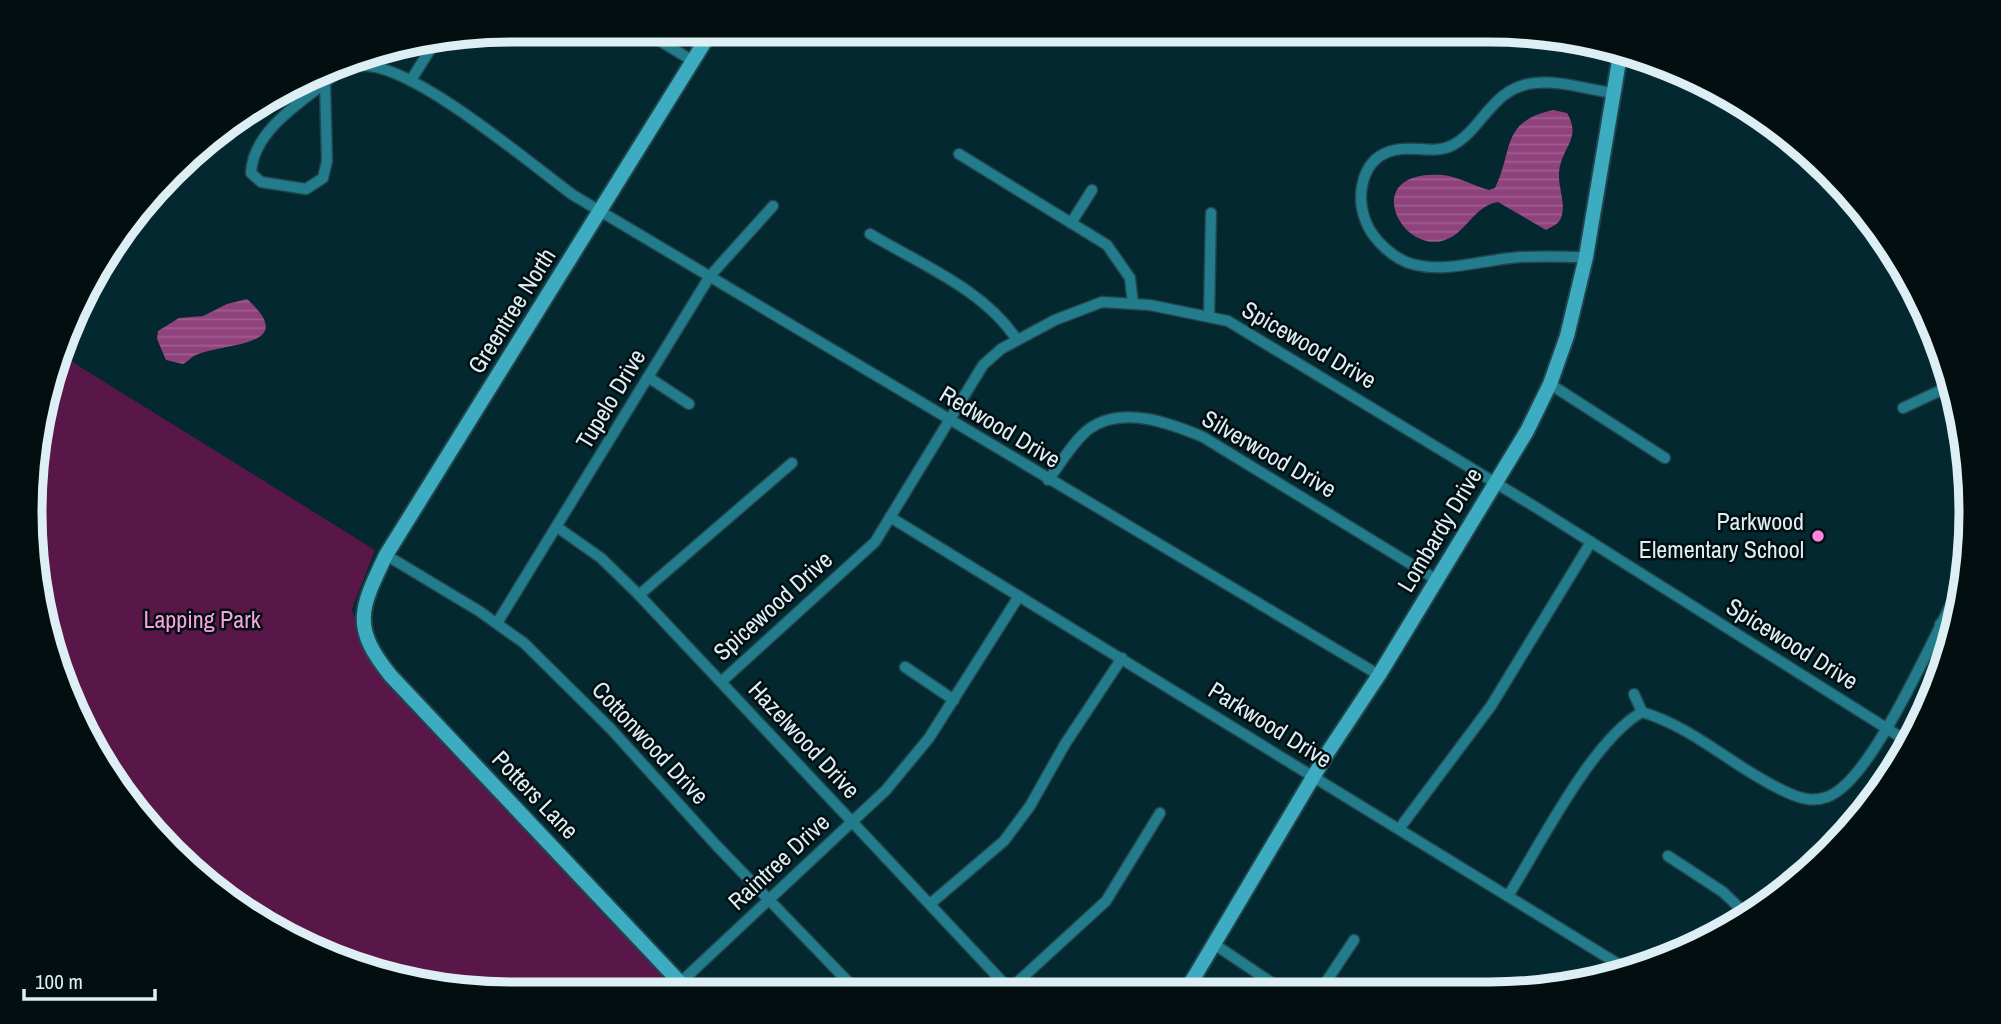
<svg xmlns="http://www.w3.org/2000/svg" width="2001" height="1024" font-family="'Archivo Narrow',sans-serif">
  <style>
    .park { fill: #581649 }
    .water { fill: url(#water-rules) }
    .lines { fill: none; stroke-linecap: round; stroke-linejoin: round }
    .street-casing { stroke: #22444b; stroke-width: 13 }
    .secondary-casing { stroke: #22444b; stroke-width: 18 }
    .street { stroke: #227c8c; stroke-width: 10 }
    .secondary { stroke: #3dabc0; stroke-width: 14 }
    .poi-dot { fill: #ff85df; stroke: #030e11; stroke-width: 2.5 }
    .labels { text-anchor: middle; stroke-width: 5; stroke-linejoin: round; paint-order: stroke }
    .street-label { font-size: 24px; fill: #ddeff4; stroke: #030e11 }
    .poi-label { font-size: 24px; fill: #ddeff4; stroke: #030e11; text-anchor: end }
    .park-label { font-size: 24px; fill: #f7a2de; stroke: #030e11 }
    .rim { fill: none; stroke: #ddeff4; stroke-width: 9 }
  </style>
  <defs>
    <pattern id="water-rules" width="6" height="5" patternUnits="userSpaceOnUse" patternTransform="scale(1.75)"><rect width="6" height="5" fill="#8f427c"/><path d="M0 2.5h6" fill="none" stroke="#9e5e8f"/></pattern>
  </defs>
  <rect width="100%" height="100%" fill="#03282f"/>
  <path class="park" d="M61 355 375 550 352 609 364 646 687 993H481L388 978 298 944 219 895 150 830 67 697 31 544 46 388Z"/>
  <g class="water">
    <path d="M1553 110 1567 113C1583 140 1559 148 1559 176 1559 189 1565 202 1562 215 1560 224 1553 226 1546 230L1498 202C1473 206 1466 235 1442 241 1398 251 1360 169 1443 175 1459 177 1474 186 1489 190L1495 188C1514 149 1500 122 1553 110Z"/>
    <path d="M247 299C300 347 227 342 196 355 191 357 188 362 183 364L166 360 157 339 158 331 179 318 203 316 227 304Z"/>
  </g>
  <g class="lines">
    <defs>
      <g id="street">
        <path d="M642 30 693 61"/>
        <path d="M411 80 435 42"/>
        <path d="M325 83C337 70 351 64 368 66 420 70 528 162 573 195L1379 675"/>
        <path d="M325 83 327 161 323 178 306 189 261 182 251 173C253 133 296 105 325 83Z"/>
        <path d="M959 154 1107 245 1130 278 1133 304"/>
        <path d="M1071 223 1092 190"/>
        <path d="M870 234C920 264 985 290 1017 340"/>
        <path d="M1586 257C1561 257 1536 255 1511 258 1479 261 1444 273 1412 264 1394 259 1373 240 1366 222 1355 194 1362 157 1395 150 1414 145 1434 155 1453 145 1483 129 1492 87 1535 83 1559 80 1590 90 1614 93"/>
        <path d="M1209 317 1211 213"/>
        <path d="M648 377 689 404"/>
        <path d="M1550 384 1665 458"/>
        <path d="M1903 408 1952 385"/>
        <path d="M1048 480C1060 465 1073 441 1089 429 1122 405 1170 423 1203 437L1437 580"/>
        <path d="M890 517 1628 970"/>
        <path d="M557 527 601 558 639 595 1012 992"/>
        <path d="M386 555 479 611 524 643 611 729 716 845 858 992"/>
        <path d="M639 595 792 463"/>
        <path d="M497 623 710 276 773 206"/>
        <path d="M1940 624 1955 634"/>
        <path d="M905 667 954 700"/>
        <path d="M721 682 875 542 983 365 1001 349 1055 320 1102 302 1150 305 1228 321 1537 508 1910 743"/>
        <path d="M1634 694 1642 712"/>
        <path d="M1399 829 1491 706 1591 542"/>
        <path d="M1668 856 1723 892 1749 917"/>
        <path d="M1508 896C1540 845 1592 740 1642 712 1695 728 1733 767 1782 790 1796 797 1811 803 1827 797 1874 781 1938 624 1965 578"/>
        <path d="M930 904 1004 841 1030 806 1065 744 1122 658"/>
        <path d="M1214 944 1284 991"/>
        <path d="M681 982 886 790 929 738 1019 596"/>
        <path d="M1010 989 1106 901 1160 813"/>
        <path d="M1320 991 1354 940"/>
      </g>
      <g id="secondary">
        <path d="M1186 991 1328 752 1379 675 1527 431 1550 384 1567 336 1586 257 1621 49"/>
        <path d="M690 993 391 676C351 627 360 609 386 555L712 30"/>
      </g>
    </defs>
    <use href="#street" class="street-casing"/>
    <use href="#secondary" class="secondary-casing"/>
    <use href="#street" class="street"/>
    <use href="#secondary" class="secondary"/>
  </g>
  <circle class="poi-dot" cx="1818" cy="536" r="7"/>
  <g class="labels">
    <g class="street-label">
      <text transform="translate(512 311) rotate(-58)" y="8">Greentree North</text>
      <text transform="translate(1309 345) rotate(30)" y="8">Spicewood Drive</text>
      <text transform="translate(611 399) rotate(-59)" y="8">Tupelo Drive</text>
      <text transform="translate(1000 427) rotate(31)" y="8">Redwood Drive</text>
      <text transform="translate(1269 454) rotate(30)" y="8">Silverwood Drive</text>
      <text transform="translate(1440 530) rotate(-59)" y="8">Lombardy Drive</text>
      <text transform="translate(773 606) rotate(-42)" y="8">Spicewood Drive</text>
      <text transform="translate(1792 644) rotate(32)" y="8">Spicewood Drive</text>
      <text transform="translate(1270 725) rotate(32)" y="8">Parkwood Drive</text>
      <text transform="translate(804 740) rotate(47)" y="8">Hazelwood Drive</text>
      <text transform="translate(650 743) rotate(47)" y="8">Cottonwood Drive</text>
      <text transform="translate(535 795) rotate(46)" y="8">Potters Lane</text>
      <text transform="translate(779 862) rotate(-43)" y="8">Raintree Drive</text>
    </g>
    <g class="poi-label">
      <text x="1804" y="530">Parkwood<tspan x="1804" dy="28">Elementary School</tspan></text>
    </g>
    <g class="park-label">
      <text x="202" y="628">Lapping Park</text>
    </g>
  </g>
  <path d="M0 0H2001V1024H0ZM512 42H1489A470 470 0 0 1 1959 512V512A470 470 0 0 1 1489 982H512A470 470 0 0 1 42 512V512A470 470 0 0 1 512 42Z" fill="#030e11" fill-rule="evenodd"/>
  <path class="rim" d="M512 42H1489A470 470 0 0 1 1959 512V512A470 470 0 0 1 1489 982H512A470 470 0 0 1 42 512V512A470 470 0 0 1 512 42Z"/>
  <path d="M24 989v10h131v-10" fill="none" stroke="#ddeff4" stroke-width="3.5"/>
  <text x="35" y="989" font-size="21" fill="#ddeff4" stroke="#030e11" stroke-width="5" paint-order="stroke">100 m</text>
</svg>
